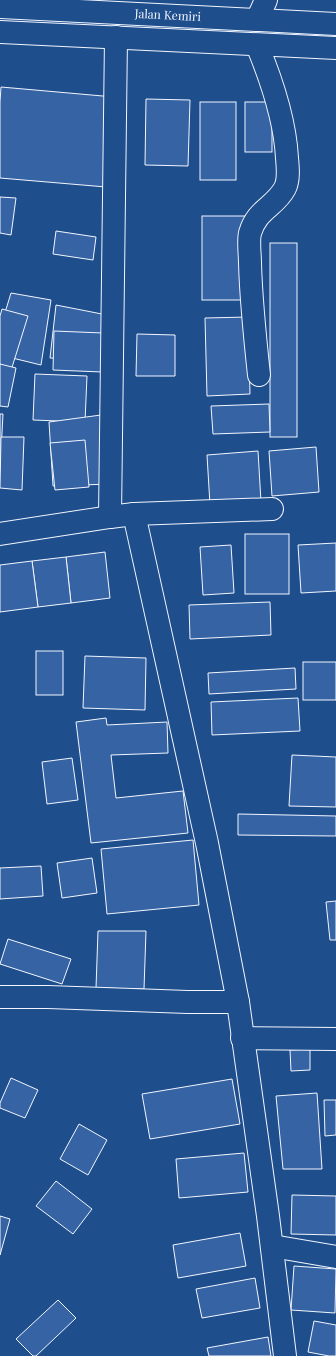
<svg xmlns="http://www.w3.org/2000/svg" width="336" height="1356" font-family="'Playfair Display',serif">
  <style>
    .building { fill: #3563a3; stroke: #f2f6ff }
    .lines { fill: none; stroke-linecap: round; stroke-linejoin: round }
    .minor-casing { stroke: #f2f6ff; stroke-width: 24 }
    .trunk-casing { stroke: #f2f6ff; stroke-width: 24 }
    .minor { stroke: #1f4e8c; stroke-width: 22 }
    .trunk { stroke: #1f4e8c; stroke-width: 22 }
    .labels { text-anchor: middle; stroke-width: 3; stroke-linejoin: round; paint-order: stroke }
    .street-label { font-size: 12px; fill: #f2f6ff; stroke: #1f4e8c }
  </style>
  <rect width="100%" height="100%" fill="#1f4e8c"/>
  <g class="building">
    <path d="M1 87 114 97 106 187 0 178V102Z"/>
    <path d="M146 99 190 100 188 166 145 165Z"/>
    <rect x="200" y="102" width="36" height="78"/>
    <rect x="245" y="102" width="27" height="50"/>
    <path d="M0 197 16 198 11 235 0 233Z"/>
    <rect x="202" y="216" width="44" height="84"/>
    <path d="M56 231 96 237 93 260 53 254Z"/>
    <rect x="270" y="243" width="27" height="194"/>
    <path d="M11 293 51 300 41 365 0 355V329Z"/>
    <path d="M56 305 107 315V360L50 358Z"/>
    <path d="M2 309 28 316 0 406V316Z"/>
    <path d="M248 317 250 394 207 396 205 318Z"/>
    <path d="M54 331 103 333 102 372 53 370Z"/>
    <path d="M137 334 175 335V376H136Z"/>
    <path d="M0 364 16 368 8 407 0 406Z"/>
    <path d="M35 374 87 376 85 422 33 420Z"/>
    <path d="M269 404 270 432 213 434 211 406Z"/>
    <path d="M0 414H3L0 471Z"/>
    <path d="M101 415 110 484 53 486 49 422Z"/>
    <path d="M1 437H24L22 490 0 488Z"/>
    <path d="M85 440 89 487 55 490 50 443Z"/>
    <path d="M316 447 319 492 272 496 269 451Z"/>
    <path d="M258 451 261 502 210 505 207 455Z"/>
    <rect x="245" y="534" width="44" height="60"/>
    <path d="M336 543V591L301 593 298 545Z"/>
    <path d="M231 545 234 593 203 595 200 547Z"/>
    <path d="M105 552 110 598 71 603 66 557Z"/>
    <path d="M66 557 71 603 38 607 32 561Z"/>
    <path d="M32 561 38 607 0 612V565Z"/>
    <path d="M270 602 271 635 190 639 189 605Z"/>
    <rect x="36" y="651" width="27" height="44"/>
    <path d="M85 656 146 658 145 710 83 708Z"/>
    <rect x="303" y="662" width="33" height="38"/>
    <path d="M295 668 296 689 209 694 208 673Z"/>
    <path d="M298 698 300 731 212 735 211 702Z"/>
    <path d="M106 718 107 725 167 722 168 753 111 755 116 798 183 791 188 833 91 843 76 722Z"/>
    <path d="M292 755 336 757V807L289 806Z"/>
    <path d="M72 758 78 800 47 804 42 762Z"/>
    <path d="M238 814 336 816V836L238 835Z"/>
    <path d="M193 840 199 905 107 914 101 849Z"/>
    <path d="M92 858 97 893 62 898 57 863Z"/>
    <path d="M41 866 43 896 0 899V868Z"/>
    <path d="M336 901V940H330L326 902Z"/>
    <path d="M98 931H146L144 989 96 988Z"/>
    <path d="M8 939 71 959 62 984 0 964Z"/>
    <path d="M310 1049V1070L291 1071 290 1050Z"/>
    <path d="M11 1078 38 1090 25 1118 0 1108V1103Z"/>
    <path d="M232 1079 240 1124 150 1139 142 1094Z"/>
    <path d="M317 1093 322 1169H283L276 1096Z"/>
    <path d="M324 1100H336V1135L325 1136Z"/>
    <path d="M79 1124 107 1140 88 1175 60 1159Z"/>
    <path d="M244 1153 248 1192 179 1198 176 1159Z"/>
    <path d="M56 1181 92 1209 73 1234 36 1206Z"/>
    <path d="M292 1195 336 1196V1235L291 1234Z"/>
    <path d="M0 1216 10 1219 0 1255Z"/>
    <path d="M240 1233 246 1266 178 1278 173 1245Z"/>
    <path d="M294 1266 336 1269 335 1313 291 1310Z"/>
    <path d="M255 1278 260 1308 202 1318 196 1289Z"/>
    <path d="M58 1300 76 1318 36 1356H33L16 1339Z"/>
    <path d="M314 1321 336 1325V1356H329L308 1352Z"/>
    <path d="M268 1337 271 1356H209L207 1348Z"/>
  </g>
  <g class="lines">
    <defs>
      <g id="minor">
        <path d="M257 20 266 0"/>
        <path d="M257 45C272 81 285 119 287 158 288 168 289 180 285 188 275 207 257 209 250 233 248 242 250 254 250 263 251 301 255 338 259 375"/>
        <path d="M134 514 207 843 238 1002 268 1216 285 1356"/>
        <path d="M110 517 116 37"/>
        <path d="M0 534 110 517 134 514 272 509"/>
        <path d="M0 997H48L188 1002H238"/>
        <path d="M242 1038 336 1039"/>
        <path d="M272 1246 336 1257"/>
      </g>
      <g id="trunk">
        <path id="s1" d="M0 7 336 24"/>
        <path d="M0 32 336 48"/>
      </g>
    </defs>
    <use href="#minor" class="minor-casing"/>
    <use href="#trunk" class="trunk-casing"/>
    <use href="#minor" class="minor"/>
    <use href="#trunk" class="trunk"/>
  </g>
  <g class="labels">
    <g class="street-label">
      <text dy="4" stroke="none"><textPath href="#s1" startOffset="168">Jalan Kemiri</textPath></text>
    </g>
  </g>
</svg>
